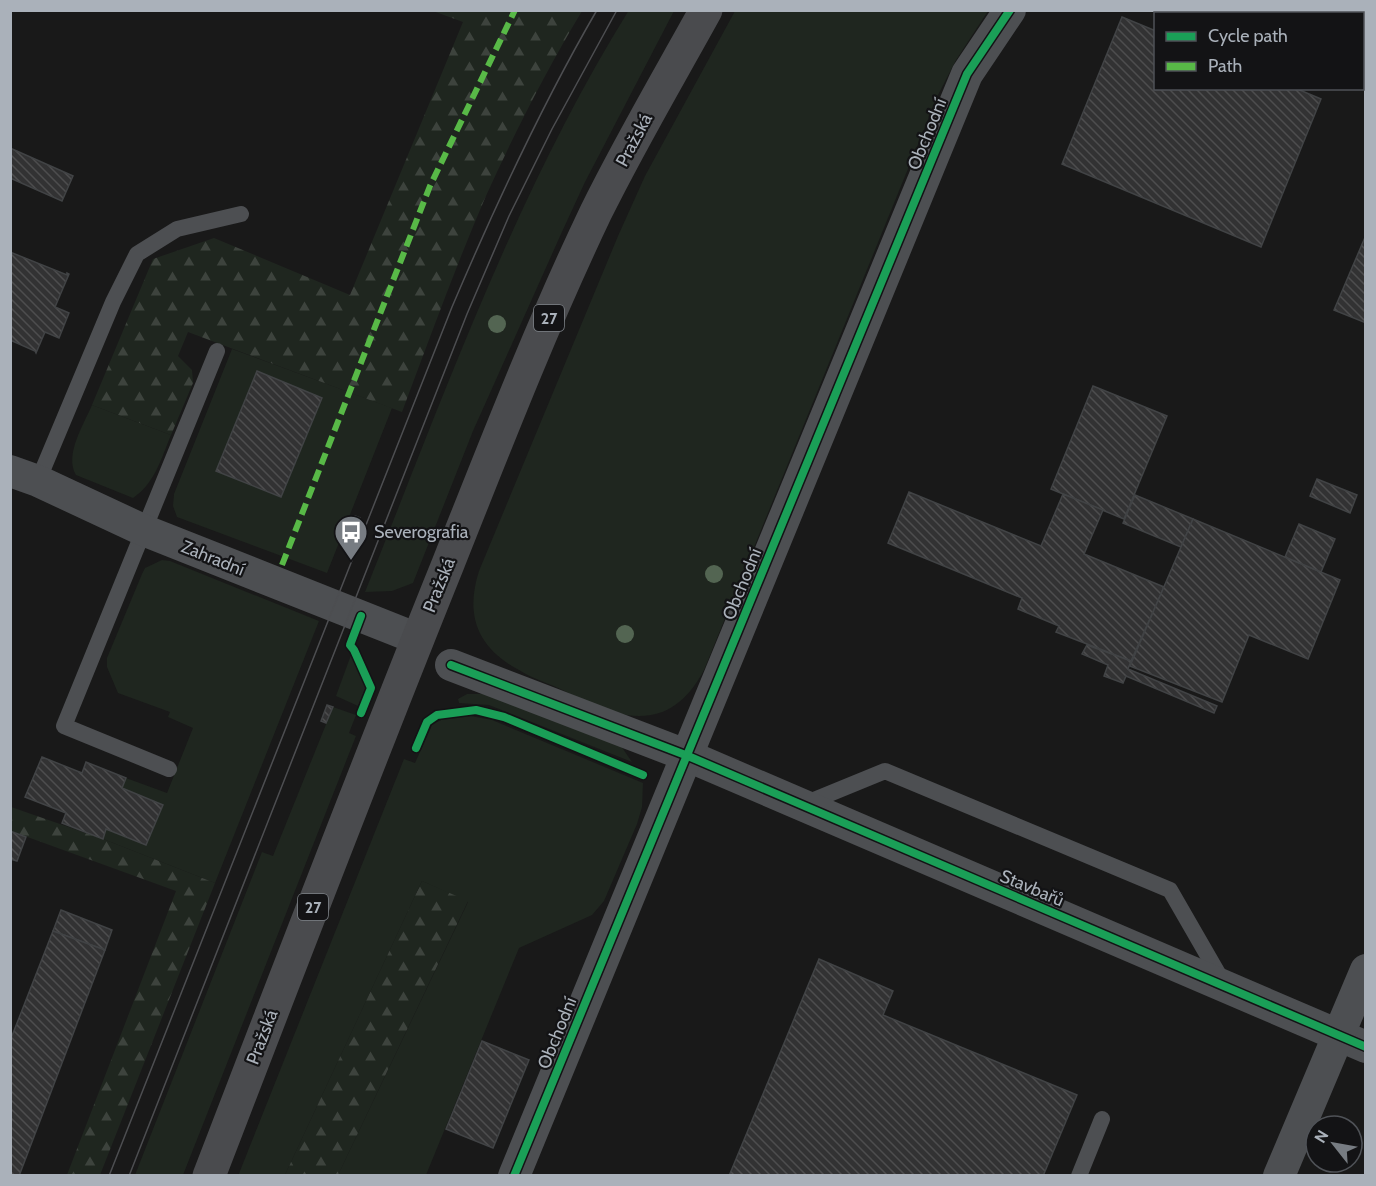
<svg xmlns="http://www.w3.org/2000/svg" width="1376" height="1186" font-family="Cabin,sans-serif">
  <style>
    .grass { fill: #1f261f }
    .forest { fill: url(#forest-firs) }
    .building { fill: url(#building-back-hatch); stroke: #414345; stroke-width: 1.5 }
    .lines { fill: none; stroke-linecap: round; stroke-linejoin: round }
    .service { stroke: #4d4f52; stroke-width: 16 }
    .minor { stroke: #4d4f52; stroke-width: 32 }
    .primary { stroke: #4a4b4e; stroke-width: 33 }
    .tram { stroke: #4d4e51; stroke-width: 1.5 }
    .quiet { stroke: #58b947; stroke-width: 6; stroke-dasharray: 12 6; stroke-linecap: butt }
    .cycleway-casing { stroke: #131315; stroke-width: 11 }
    .cycleway { stroke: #1a9f57; stroke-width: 8 }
    .tree { fill: #536552 }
    .labels { text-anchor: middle; stroke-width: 4.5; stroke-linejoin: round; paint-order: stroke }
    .shield { fill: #131315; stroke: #7d8288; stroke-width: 1.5 }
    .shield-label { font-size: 16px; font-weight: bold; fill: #aab1ba }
    .street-label { font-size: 18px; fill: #aab1ba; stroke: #131315 }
    .poi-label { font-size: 18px; fill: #aab1ba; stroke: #131315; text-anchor: start }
  </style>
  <defs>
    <pattern id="forest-firs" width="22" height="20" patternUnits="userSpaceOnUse" patternTransform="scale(1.5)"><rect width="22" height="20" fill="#1f261f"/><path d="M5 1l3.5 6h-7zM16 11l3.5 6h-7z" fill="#3d433d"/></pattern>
    <pattern id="building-back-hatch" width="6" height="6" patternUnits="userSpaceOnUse" patternTransform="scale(1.5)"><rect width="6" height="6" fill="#323233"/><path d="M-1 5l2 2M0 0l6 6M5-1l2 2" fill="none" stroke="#4d4d4e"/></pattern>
  </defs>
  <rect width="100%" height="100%" fill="#191919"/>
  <g class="grass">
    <path d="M629 10 674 11 585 182 561 234 473 431 413 583 392 591 365 592C444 395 516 192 629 10Z"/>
    <path d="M735 11H988L956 60 938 95 704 670C693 691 676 711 651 715 618 721 585 700 556 687 544 682 530 677 519 670 505 663 490 651 482 637 470 616 472 593 479 571L618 236 645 176Z"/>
    <path d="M232 349 392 408 327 573 177 517 173 506 174 494Z"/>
    <path d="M92 405 171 435C161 459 155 483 133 498L76 475C64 455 84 424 92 405Z"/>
    <path d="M162 560 170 561 319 621 215 883 103 839 106 829 146 845 162 805 122 788 126 778 167 793 193 728 168 717 170 712 118 693 107 667V658L142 574 145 568Z"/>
    <path d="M351 655 366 687 358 706 336 696Z"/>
    <path d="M467 694H485L621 746 632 762 489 705 459 703 458 699Z"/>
    <path d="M333 707 356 715 349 733 356 736 183 1175H135L262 852 273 856Z"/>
    <path d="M465 715 492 720 643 783 642 807 637 824 604 901 592 915 519 948 426 1175H338L468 902 422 881 285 1175 238 1176 404 759 415 763 432 725C442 718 452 717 465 715Z"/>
  </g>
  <g class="forest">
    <path d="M433 11H582C546 71 514 134 485 198 455 268 429 340 402 412L188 332 178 356 192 370 193 383 171 435 92 405 153 259 214 238 350 295 463 22Z"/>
    <path d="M11 807 103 839 215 883 100 1175H67L176 891 11 831Z"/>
    <path d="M422 881 468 901 338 1175H285Z"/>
  </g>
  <g class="building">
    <path d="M1122 17 1156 31V88H1295L1321 99 1261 247 1062 164Z"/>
    <path d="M10 148 73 176 62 201 10 178Z"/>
    <path d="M1366 235V323L1334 310Z"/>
    <path d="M10 252 67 275V273L69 274 55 307 69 313 59 338 45 332 36 353 35 351 10 340Z"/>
    <path d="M257 371 322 398 281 497 216 471Z"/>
    <path d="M1093 386 1167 416 1124 519 1051 489Z"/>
    <path d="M1317 479 1357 495 1350 513 1310 496Z"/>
    <path d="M909 492 1041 546 1063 494 1103 510 1084 554 1164 587 1131 661 1056 632 1059 626 1018 609 1022 598 888 543Z"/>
    <path d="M1135 495 1193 519 1181 547 1123 523Z"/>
    <path d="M355 516 360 518 354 535 348 532Z"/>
    <path d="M1193 519 1340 580 1308 659 1249 635 1222 702 1130 666Z"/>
    <path d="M1299 524 1335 539 1321 572 1285 557Z"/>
    <path d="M1087 645 1131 661 1128 669 1217 706 1214 713 1126 676 1123 683 1104 676 1108 665 1082 654Z"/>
    <path d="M327 705 333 707 326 723 321 721Z"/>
    <path d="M42 757 82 773 86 762 126 778 122 788 163 805 146 845 106 829 103 839 62 823 66 813 25 797Z"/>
    <path d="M10 831 26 837 17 861 10 859Z"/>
    <path d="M61 910 112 930 105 950 53 931Z"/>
    <path d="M53 931 105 950 19 1176H10V1041Z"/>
    <path d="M819 959 893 991 883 1015 1077 1095 1043 1176H729Z"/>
    <path d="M482 1041 529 1060 493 1148 446 1129Z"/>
  </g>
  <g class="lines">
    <g class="service">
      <path d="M38 481 113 302 137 254 177 229 241 214"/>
      <path d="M169 769 64 726 217 351"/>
      <path d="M802 805 885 771 1170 890 1223 982"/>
      <path d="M1079 1176 1102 1119"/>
    </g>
    <g class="minor">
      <path d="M10 471 38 481 143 530 418 639"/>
      <path d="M451 665 688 756 1366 1047"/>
      <path d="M514 1176 967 74 1010 10"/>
      <path d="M1279 1176 1366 970"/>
    </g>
    <path class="primary" d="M209 1176C288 971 366 767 448 564 495 446 541 327 596 212 630 143 669 77 706 10"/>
    <g class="tram">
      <path d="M109 1176 452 307C495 206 541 106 597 10"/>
      <path d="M129 1176 467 314 509 216 552 129 617 10"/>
    </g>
    <path class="quiet" d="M282 565 430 186 515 10"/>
    <defs>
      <g id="cycleway">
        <path d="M451 665 688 756 1366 1047"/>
        <path d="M361 713 371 688 354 650 350 645 361 616"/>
        <path d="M416 748 427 722 437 715 476 710 504 717 643 775"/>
        <path d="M514 1176 967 74 1010 10"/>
      </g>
    </defs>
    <use href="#cycleway" class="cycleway-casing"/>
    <use href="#cycleway" class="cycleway"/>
  </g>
  <g class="tree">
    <circle cx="497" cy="324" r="9"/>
    <circle cx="714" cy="574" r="9"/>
    <circle cx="625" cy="634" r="9"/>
  </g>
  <defs>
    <symbol id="bus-pin" viewBox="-11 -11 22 30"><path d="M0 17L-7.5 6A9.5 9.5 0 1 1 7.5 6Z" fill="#777c82" stroke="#131315"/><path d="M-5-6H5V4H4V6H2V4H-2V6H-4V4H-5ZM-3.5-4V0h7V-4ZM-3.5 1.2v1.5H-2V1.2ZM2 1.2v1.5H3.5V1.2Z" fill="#fff"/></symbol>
  </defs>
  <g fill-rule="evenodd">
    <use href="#bus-pin" x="332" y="513" width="38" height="52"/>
  </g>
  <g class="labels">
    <g class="shield">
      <rect x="534" y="305" width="30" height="26" rx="4.5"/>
      <rect x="298" y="894" width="30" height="26" rx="4.5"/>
    </g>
    <g class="shield-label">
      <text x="549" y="324">27</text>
      <text x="313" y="913">27</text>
    </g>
    <g class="street-label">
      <text transform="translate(927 134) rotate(-68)" y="6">Obchodní</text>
      <text transform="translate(634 140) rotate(-62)" y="6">Pražská</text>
      <text transform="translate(213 558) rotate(22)" y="6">Zahradní</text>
      <text transform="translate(742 584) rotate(-68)" y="6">Obchodní</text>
      <text transform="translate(439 585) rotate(-68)" y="6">Pražská</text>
      <text transform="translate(1032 888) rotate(23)" y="6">Stavbařů</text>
      <text transform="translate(557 1033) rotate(-68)" y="6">Obchodní</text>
      <text transform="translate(262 1037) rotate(-69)" y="6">Pražská</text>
    </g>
    <g class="poi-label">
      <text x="374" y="538">Severografia</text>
    </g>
  </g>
  <rect width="1376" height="1186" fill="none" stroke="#aab1ba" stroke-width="24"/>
  <rect x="1154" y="12" width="210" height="78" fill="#131315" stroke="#4f5257" stroke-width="1.5"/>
  <rect x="1166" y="32" width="30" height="9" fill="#1a9f57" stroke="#4f5257" stroke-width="1.5"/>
  <text x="1208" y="42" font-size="18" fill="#aab1ba">Cycle path</text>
  <rect x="1166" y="62" width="30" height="9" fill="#58b947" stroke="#4f5257" stroke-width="1.5"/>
  <text x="1208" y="72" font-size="18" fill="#aab1ba">Path</text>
  <g transform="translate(1334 1144) rotate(301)"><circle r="28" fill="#131315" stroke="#4f5257" stroke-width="1.5"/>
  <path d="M0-4.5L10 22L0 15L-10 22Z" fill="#777c82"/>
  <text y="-9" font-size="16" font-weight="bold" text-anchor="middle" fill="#aab1ba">N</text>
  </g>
</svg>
